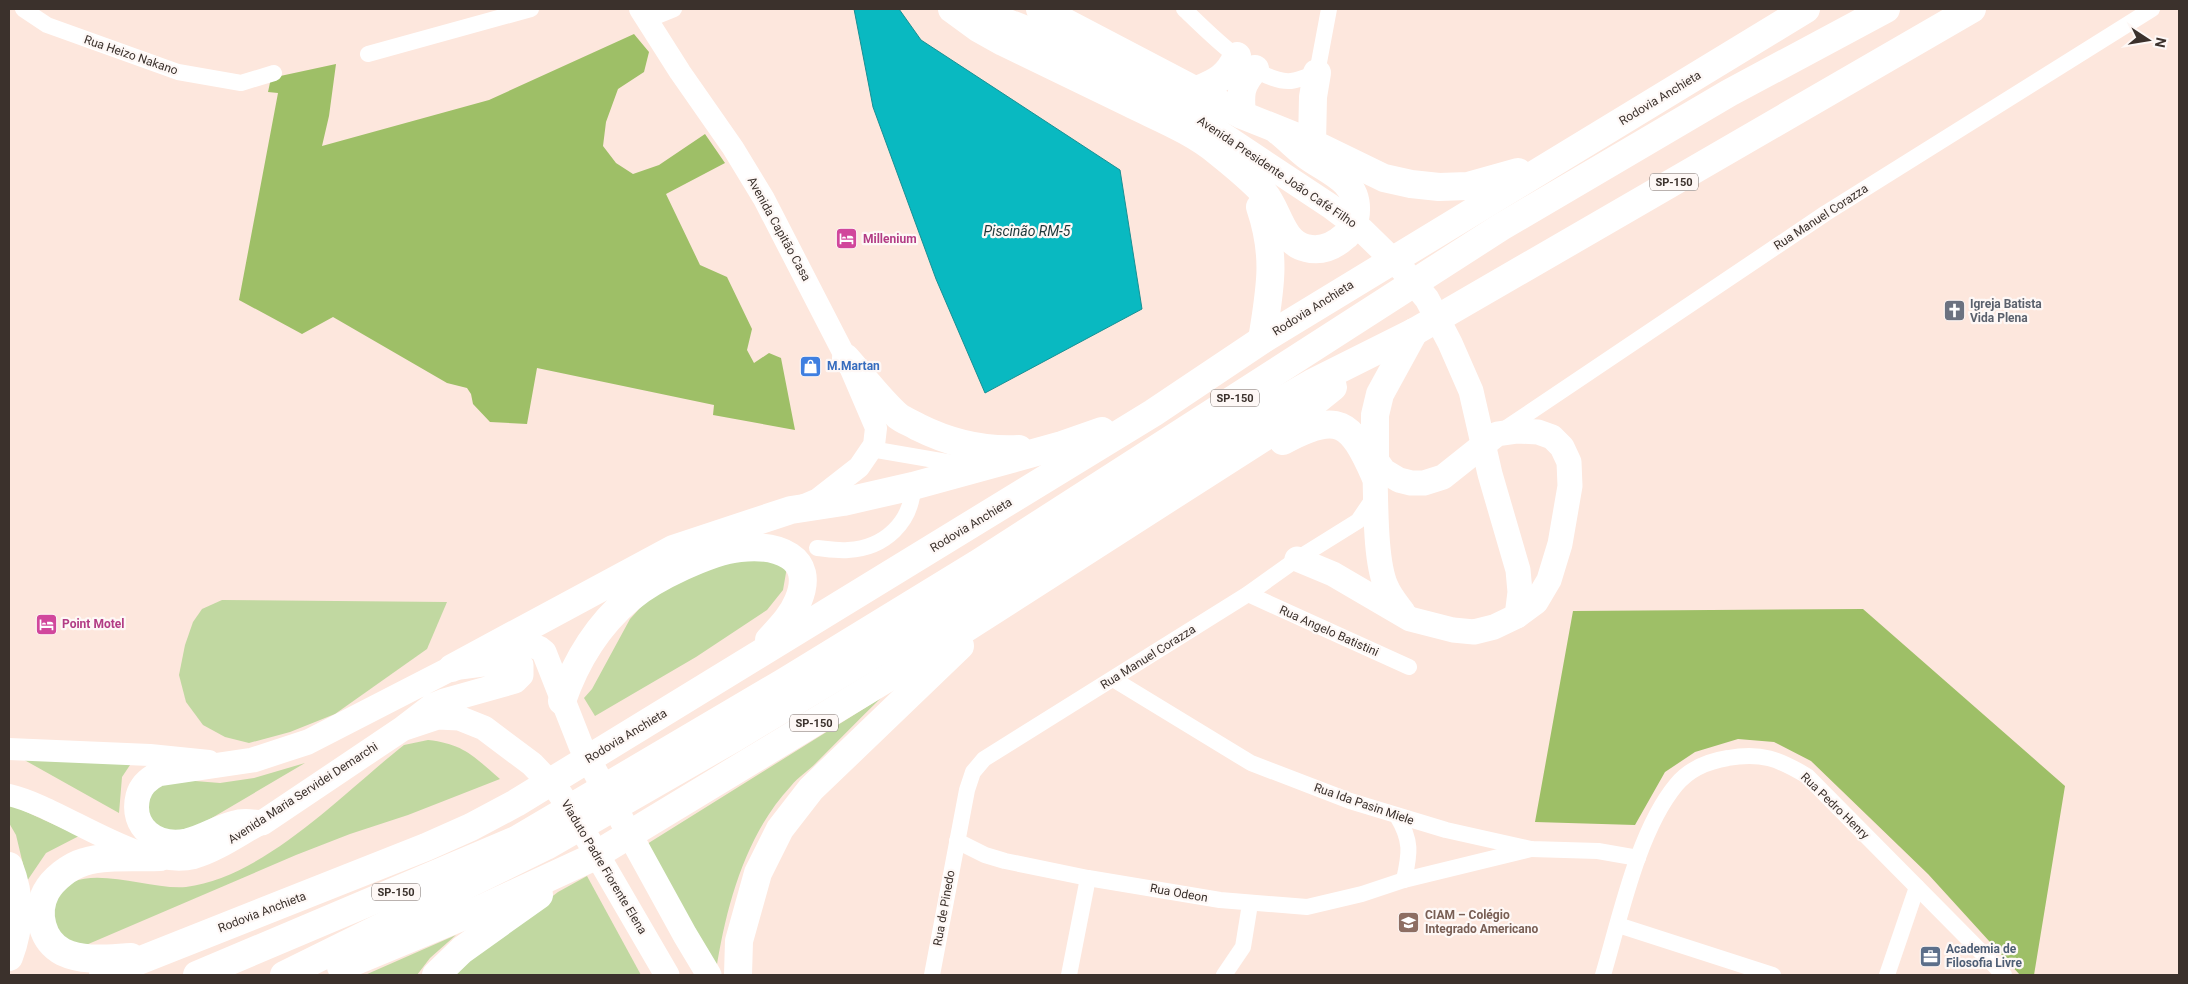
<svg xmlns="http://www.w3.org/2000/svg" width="2188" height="984" font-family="Roboto,sans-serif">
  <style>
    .green { fill: #c1d8a1 }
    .forest { fill: #9ebf67 }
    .water { fill: #09b9c1; stroke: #189094 }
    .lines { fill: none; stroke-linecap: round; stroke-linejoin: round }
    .street { stroke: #fff; stroke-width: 16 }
    .secondary { stroke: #fff; stroke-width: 22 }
    .primary { stroke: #fff; stroke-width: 25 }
    .highway { stroke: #fff; stroke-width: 28 }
    .labels { text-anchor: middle; stroke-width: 4.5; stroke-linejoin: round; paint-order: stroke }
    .shield { fill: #fef8f6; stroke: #766d69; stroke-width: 1 }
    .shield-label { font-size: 11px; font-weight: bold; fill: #3b312c }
    .street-label { font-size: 12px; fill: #3b312c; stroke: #fef8f6 }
    .hotel-label { font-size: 12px; font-weight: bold; fill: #b23c85; stroke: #fef8f6; text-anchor: start }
    .worship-label { font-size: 12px; font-weight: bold; fill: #5b616d; stroke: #fef8f6; text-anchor: start }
    .shop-label { font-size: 12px; font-weight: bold; fill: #366cbe; stroke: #fef8f6; text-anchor: start }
    .education-label { font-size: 12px; font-weight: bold; fill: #785e54; stroke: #fef8f6; text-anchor: start }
    .service-label { font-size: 12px; font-weight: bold; fill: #4e5e75; stroke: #fef8f6; text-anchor: start }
    .water-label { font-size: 14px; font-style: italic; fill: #1f3739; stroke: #fef8f6 }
  </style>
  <rect width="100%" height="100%" fill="#fde7dd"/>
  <g class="green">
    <path d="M754 552 787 567 783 590 767 610 696 657 595 716 584 698 592 689 630 619 660 586Z"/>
    <path d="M222 600 447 602 427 649 335 714 290 732 249 743 225 737 203 725 186 702 179 675 185 645 193 622 202 609Z"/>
    <path d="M881 698C859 719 838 741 816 763 808 771 798 777 791 786 745 835 726 907 716 971L647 844Z"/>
    <path d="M428 740C464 744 473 756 500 779L408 815 350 834 296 855 86 945H78L55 932 52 908C57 900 63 886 73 882 102 869 154 890 186 887 265 877 343 793 404 745Z"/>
    <path d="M19 757 132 762 122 777 119 813Z"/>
    <path d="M305 763 188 832 154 834 144 803 148 791 170 779 220 783 254 778Z"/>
    <path d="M9 804 79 836 46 853 27 881 16 835 9 823Z"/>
    <path d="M587 876 641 975H455L467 962 558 892Z"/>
    <path d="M456 935 430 958 417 975H365Z"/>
  </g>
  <g class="forest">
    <path d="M634 34 649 52 644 72 618 89 606 122 603 146 616 163 633 174 659 165 705 134 725 163 666 194 700 265 727 277 752 329 747 350 754 363 769 353 781 358 795 430 713 415 714 405 537 368 527 424 490 422 473 404 471 394 467 388 447 383 333 317 302 334 239 300 278 93 268 92 271 78 336 64 329 116 322 146 489 100Z"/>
    <path d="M1863 609 2065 786 2034 975H2020L1928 874 1811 761 1774 742 1738 739 1695 752 1665 772 1635 825 1535 822 1573 611Z"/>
  </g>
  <path class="water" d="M854 9H899L921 40 1120 170 1142 309 985 393 936 279 873 107Z"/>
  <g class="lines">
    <g class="street">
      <path d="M23 9 47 25 178 72 241 83 274 73"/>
      <path d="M1184 9C1207 31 1258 84 1291 81 1300 80 1308 76 1317 73L1329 9"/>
      <path d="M647 20 674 9"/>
      <path d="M368 54 531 9"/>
      <path d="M1502 431 1826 213 2152 9"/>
      <path d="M871 449 970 466"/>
      <path d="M817 548C827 549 838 551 848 550 885 548 912 522 913 486"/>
      <path d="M1248 594 1409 667"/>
      <path d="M1113 679 1251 763 1350 801 1446 830 1531 849 1598 851 1638 858"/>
      <path d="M1397 816C1412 841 1410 853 1404 880"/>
      <path d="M957 841 985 855 1005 861 1088 878 1220 900 1307 907 1362 894 1404 880 1531 849"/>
      <path d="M1618 925 1773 975"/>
      <path d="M932 975 967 790 973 772 984 759 1248 594 1297 559 1358 521 1375 496"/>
      <path d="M1069 975 1088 878"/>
      <path d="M1224 975 1243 947 1250 904"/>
      <path d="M1603 975C1620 918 1638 831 1676 785 1689 769 1709 761 1728 758 1761 752 1779 759 1807 776L2004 975"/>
      <path d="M1887 975 1917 887"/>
    </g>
    <g class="secondary">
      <path d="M640 9 680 72 733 148 764 199 846 358 876 428 874 445 859 467 818 499 804 505"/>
      <path d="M9 749 150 755 209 761"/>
      <path d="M9 795C62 807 140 871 194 858 218 851 240 835 262 823"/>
    </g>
    <g class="primary">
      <path d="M976 9 1025 28 1184 109 1330 206 1362 230 1403 270 1427 299 1450 343 1471 391 1490 474 1518 570 1520 592 1517 616"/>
      <path d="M1375 476C1376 504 1375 561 1386 586 1390 596 1397 604 1403 612"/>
      <path d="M1297 559 1333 574 1410 619 1453 630 1474 632 1494 627 1517 616 1536 602 1549 580 1560 544 1570 486 1569 462 1562 447 1552 437 1538 432 1518 431 1497 434 1443 477 1424 483H1411L1399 480 1384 471 1374 457"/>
      <path d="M495 656C512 647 527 637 544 652L581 746 685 935 709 975"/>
      <path d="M402 729 432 706 444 701 515 681 521 675V665L498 662 452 668 308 742 253 760 158 774C148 779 141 785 138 796 130 828 157 847 187 841 204 837 218 827 235 823 243 820 253 822 262 823L402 729 438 717 459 718 484 728 532 764 558 791 571 810 667 975"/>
    </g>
    <g class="highway">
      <path d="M952 9 978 28 1003 42C1045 62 1087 83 1129 103 1159 118 1193 131 1219 153 1234 165 1250 178 1264 193 1279 211 1281 242 1306 248 1321 252 1334 246 1344 237 1352 232 1356 219 1356 210 1357 179 1327 171 1306 155 1296 147 1287 138 1277 130"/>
      <path d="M1040 9 1242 115 1312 143 1384 178 1411 184 1439 187 1468 186 1518 172"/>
      <path d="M1197 90C1217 82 1228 76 1237 56"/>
      <path d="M1242 115C1240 94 1240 85 1255 69"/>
      <path d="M1312 143 1313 97 1317 73"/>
      <path d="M1260 207C1277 257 1270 289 1262 340"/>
      <path d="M846 358C863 377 879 399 898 416 903 420 911 423 918 427 950 443 983 451 1019 449"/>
      <path d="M1283 441C1338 411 1351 421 1375 476"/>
      <path d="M1375 469V415L1380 394 1414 332"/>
      <path d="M452 668 673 549 791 510 843 502 913 486 1062 445 1102 431"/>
      <path d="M562 701C576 660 597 626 630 598 654 578 710 551 740 548 776 544 817 556 798 601 792 616 780 628 769 640"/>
      <path d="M9 866C21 896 21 926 9 957"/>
      <path d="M131 957C109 958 84 962 63 952 42 941 35 913 46 892 53 879 70 866 84 862 105 855 137 858 160 857"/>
      <path d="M341 967 483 908 589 859 899 671 1297 416 1333 387"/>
      <path d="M103 975 426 847 471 827 516 803 1153 413 1262 340 1806 9"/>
      <path d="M197 975 516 840 784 682 977 564 1501 227 1729 93 1886 9"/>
      <path d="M284 975 546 846 734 738 1029 561 1256 415 1314 382 1414 332 1972 9"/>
      <path d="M436 975 462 950 539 895"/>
      <path d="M738 975 739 941 758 873 780 829 811 789 960 646"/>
    </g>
  </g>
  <defs>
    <symbol id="hotel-square" viewBox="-11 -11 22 22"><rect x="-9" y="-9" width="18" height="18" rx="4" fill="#d1479c" stroke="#fef8f6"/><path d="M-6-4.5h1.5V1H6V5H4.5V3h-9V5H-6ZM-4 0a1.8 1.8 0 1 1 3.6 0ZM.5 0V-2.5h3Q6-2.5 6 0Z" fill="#fff"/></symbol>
    <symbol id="church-square" viewBox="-11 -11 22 22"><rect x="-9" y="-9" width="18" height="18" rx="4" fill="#6b7280" stroke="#fef8f6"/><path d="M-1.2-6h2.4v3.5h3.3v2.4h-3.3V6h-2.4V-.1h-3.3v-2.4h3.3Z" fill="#fff"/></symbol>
    <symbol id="shop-square" viewBox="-11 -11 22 22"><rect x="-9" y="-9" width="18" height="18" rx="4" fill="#3f7fe0" stroke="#fef8f6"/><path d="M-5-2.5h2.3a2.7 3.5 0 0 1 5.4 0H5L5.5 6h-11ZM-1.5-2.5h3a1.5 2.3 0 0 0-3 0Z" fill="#fff"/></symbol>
    <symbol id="school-square" viewBox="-11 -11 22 22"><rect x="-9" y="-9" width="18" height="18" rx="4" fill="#8d6e63" stroke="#fef8f6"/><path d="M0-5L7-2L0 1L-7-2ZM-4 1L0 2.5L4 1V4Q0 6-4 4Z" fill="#fff"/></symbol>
    <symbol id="office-square" viewBox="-11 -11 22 22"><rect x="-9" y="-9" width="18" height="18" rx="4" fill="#5c6f8a" stroke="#fef8f6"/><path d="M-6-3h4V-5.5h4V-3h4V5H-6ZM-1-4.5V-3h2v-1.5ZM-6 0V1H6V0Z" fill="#fff"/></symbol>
  </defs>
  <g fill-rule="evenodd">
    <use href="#hotel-square" x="834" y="226" width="25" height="25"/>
    <use href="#church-square" x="1942" y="298" width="25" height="25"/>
    <use href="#shop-square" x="798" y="354" width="25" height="25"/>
    <use href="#hotel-square" x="34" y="612" width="25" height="25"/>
    <use href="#school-square" x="1396" y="910" width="25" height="25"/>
    <use href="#office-square" x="1918" y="944" width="25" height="25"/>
  </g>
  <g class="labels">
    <g class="shield">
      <rect x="1650" y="173.5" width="48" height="17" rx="4"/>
      <rect x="1211" y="389.5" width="48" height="17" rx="4"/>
      <rect x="790" y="714.5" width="48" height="17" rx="4"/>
      <rect x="372" y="883.5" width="48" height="17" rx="4"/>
    </g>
    <g class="shield-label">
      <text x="1674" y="186">SP-150</text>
      <text x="1235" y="402">SP-150</text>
      <text x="814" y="727">SP-150</text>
      <text x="396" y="896">SP-150</text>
    </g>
    <g class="street-label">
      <text transform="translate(131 55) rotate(19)" y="4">Rua Heizo Nakano</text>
      <text transform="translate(1660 98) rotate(-31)" y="4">Rodovia Anchieta</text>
      <text transform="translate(1277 172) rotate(34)" y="4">Avenida Presidente João Café Filho</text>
      <text transform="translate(1821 217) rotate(-33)" y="4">Rua Manuel Corazza</text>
      <text transform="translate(779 229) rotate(61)" y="4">Avenida Capitão Casa</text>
      <text transform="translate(1313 308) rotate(-32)" y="4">Rodovia Anchieta</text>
      <text transform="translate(971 525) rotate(-31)" y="4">Rodovia Anchieta</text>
      <text transform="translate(1329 631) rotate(24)" y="4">Rua Angelo Batistini</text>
      <text transform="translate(1148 657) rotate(-32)" y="4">Rua Manuel Corazza</text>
      <text transform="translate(626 736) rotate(-31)" y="4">Rodovia Anchieta</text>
      <text transform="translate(303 793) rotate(-33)" y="4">Avenida Maria Servidei Demarchi</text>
      <text transform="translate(1364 804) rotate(19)" y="4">Rua Ida Pasin Miele</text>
      <text transform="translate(1835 806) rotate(44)" y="4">Rua Pedro Henry</text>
      <text transform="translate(604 867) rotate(59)" y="4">Viaduto Padre Fiorente Elena</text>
      <text transform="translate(1179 893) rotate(10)" y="4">Rua Odeon</text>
      <text transform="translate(944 908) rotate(-80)" y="4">Rua de Pinedo</text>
      <text transform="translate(262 912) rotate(-21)" y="4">Rodovia Anchieta</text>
    </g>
    <g class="hotel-label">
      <text x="863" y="243">Millenium</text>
      <text x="62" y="628">Point Motel</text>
    </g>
    <g class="worship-label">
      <text x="1970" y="308">Igreja Batista<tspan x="1970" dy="14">Vida Plena</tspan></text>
    </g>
    <g class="shop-label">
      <text x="827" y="370">M.Martan</text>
    </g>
    <g class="education-label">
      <text x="1425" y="919">CIAM – Colégio<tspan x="1425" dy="14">Integrado Americano</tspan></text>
    </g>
    <g class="service-label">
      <text x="1946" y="953">Academia de<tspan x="1946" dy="14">Filosofia Livre</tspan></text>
    </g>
    <g class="water-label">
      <text x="1027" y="236">Piscinão RM-5</text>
    </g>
  </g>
  <rect width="2188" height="984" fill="none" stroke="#3b312c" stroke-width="20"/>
  <g transform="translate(2148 40) rotate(102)" stroke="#fef8f6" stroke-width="4" paint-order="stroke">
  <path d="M0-4L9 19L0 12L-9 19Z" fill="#3b312c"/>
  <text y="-8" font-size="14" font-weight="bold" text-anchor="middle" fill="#3b312c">N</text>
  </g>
</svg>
